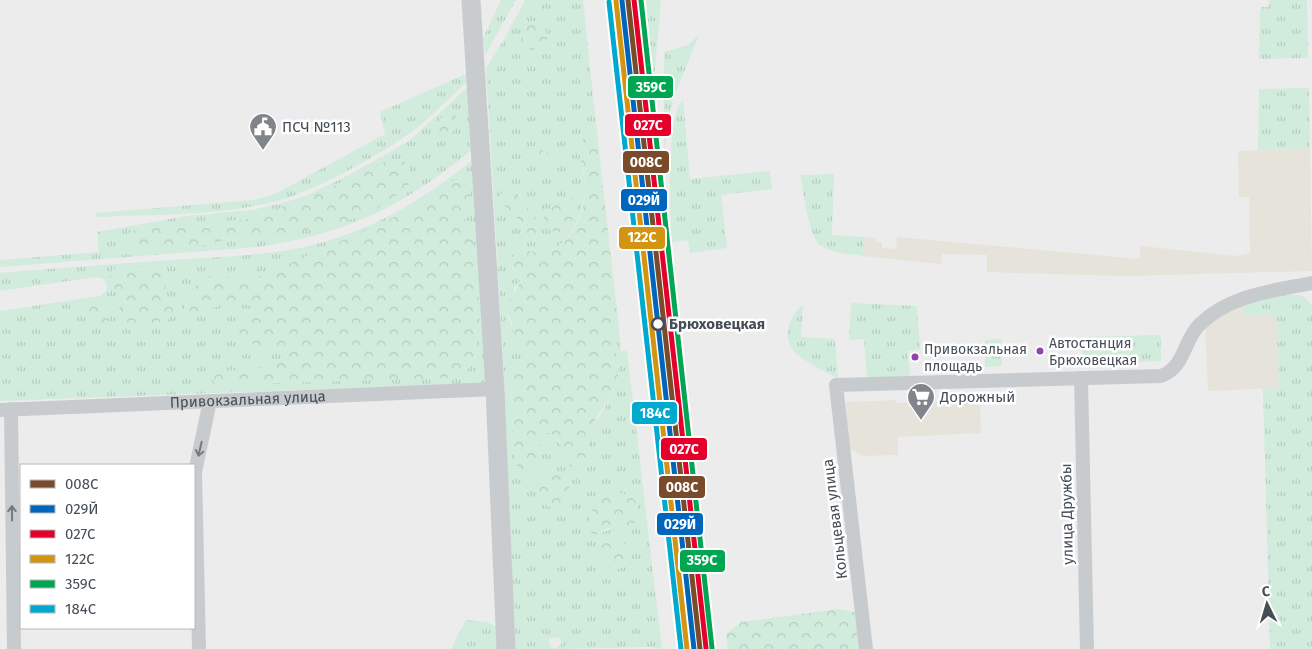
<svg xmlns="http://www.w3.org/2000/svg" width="1312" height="649" font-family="'Fira Sans',sans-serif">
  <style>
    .commercial { fill: #e6e3db }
    .grass { fill: url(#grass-tufts); fill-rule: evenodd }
    .forest { fill: url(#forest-crowns) }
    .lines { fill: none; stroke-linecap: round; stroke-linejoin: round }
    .street { stroke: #c8cbcd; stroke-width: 14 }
    .secondary { stroke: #c9ccce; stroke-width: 19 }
    .rail-1-casing { stroke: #fff; stroke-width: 9 }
    .rail-2-casing { stroke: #fff; stroke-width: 9 }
    .rail-3-casing { stroke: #fff; stroke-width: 9 }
    .rail-4-casing { stroke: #fff; stroke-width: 9 }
    .rail-5-casing { stroke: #fff; stroke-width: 9 }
    .rail-6-casing { stroke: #fff; stroke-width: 9 }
    .rail-1 { stroke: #7a4b2a; stroke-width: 5 }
    .rail-2 { stroke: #0065bd; stroke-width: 5 }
    .rail-3 { stroke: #e4002b; stroke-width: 5 }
    .rail-4 { stroke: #d39411; stroke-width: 5 }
    .rail-5 { stroke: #00a651; stroke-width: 5 }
    .rail-6 { stroke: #00a9ce; stroke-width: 5 }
    .oneway { stroke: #737a80 }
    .stop-dot { fill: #fff; stroke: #454e57; stroke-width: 2.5 }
    .bus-dot { fill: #8e44ad; stroke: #fff; stroke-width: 2 }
    .labels { text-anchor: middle; stroke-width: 5; stroke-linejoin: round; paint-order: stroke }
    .bus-label { font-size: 14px; fill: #454e57; stroke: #fff; text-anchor: start }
    .poi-label { font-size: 15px; fill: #454e57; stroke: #fff; text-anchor: start }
    .stop-label { font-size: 15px; font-weight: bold; fill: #454e57; stroke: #fff; text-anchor: start }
    .street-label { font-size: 15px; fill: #454e57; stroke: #fff }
    .line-badge { stroke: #fff; stroke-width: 2 }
    .badge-label { font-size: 14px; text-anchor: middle; font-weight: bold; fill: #fff }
  </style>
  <defs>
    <pattern id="grass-tufts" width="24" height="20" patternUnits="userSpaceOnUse" patternTransform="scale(1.25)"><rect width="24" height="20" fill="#d1ebdc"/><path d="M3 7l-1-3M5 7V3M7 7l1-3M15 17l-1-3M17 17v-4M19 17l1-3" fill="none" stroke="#b5cbbf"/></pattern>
    <pattern id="forest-crowns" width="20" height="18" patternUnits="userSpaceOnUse" patternTransform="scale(1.25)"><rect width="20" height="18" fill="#d1ebdc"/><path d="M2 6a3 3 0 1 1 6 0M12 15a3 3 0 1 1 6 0" fill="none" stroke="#b5cbbf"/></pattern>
  </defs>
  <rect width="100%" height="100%" fill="#edecec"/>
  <g class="commercial">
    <path d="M1310 148 1312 271 1126 276 1015 273 987 272V255L942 254 941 264 863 256 864 237 876 238V242H882V248L896 249 897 237 1139 259 1141 246 1235 256 1250 253 1249 197H1239L1238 151Z"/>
    <path d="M1239 303 1276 315 1279 388 1208 391 1205 323Z"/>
    <path d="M896 400V403L980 400 981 433 898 437V455L863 456 848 447 846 402Z"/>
  </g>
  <g class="grass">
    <path d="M501 0H516L485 55 483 38Z"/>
    <path d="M525 0H583L597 133H587C572 153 587 171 585 193 582 222 562 261 527 251L512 268 519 274 520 281 514 289 508 317 513 328 512 340 527 349 529 354C523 362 515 364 510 372L514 458C517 469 520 475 531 476 545 465 540 454 540 439L545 433H551L566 451 568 460C584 437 609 408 617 381 623 362 606 337 618 320L621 351H627L662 649 648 647 556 649 562 643 560 638 556 637 549 639 550 646 554 649H515L504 376 486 68 505 38ZM519 193 527 210 523 228 518 219ZM570 198 579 205 569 228 550 207 561 204ZM612 491C626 495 636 496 638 513L627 527 616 526 601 533 591 514 604 493Z"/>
    <path d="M645 0H661L654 79Z"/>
    <path d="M1269 0H1307L1308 58 1259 59 1260 7H1269Z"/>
    <path d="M699 35 673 99 664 149V52L688 45Z"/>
    <path d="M470 72V79C454 93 439 109 423 123 392 149 316 191 277 201 219 216 155 214 96 217L95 213 254 200 275 194 385 134 380 112Z"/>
    <path d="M470 85 474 148C405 206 346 234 257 247L0 267V260L99 252 97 232 187 216 252 210 279 204 308 195 351 174 409 141Z"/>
    <path d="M1309 88 1310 148 1258 150 1259 89Z"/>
    <path d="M683 100 690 179 770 171 772 189 721 195 727 248 690 253 688 240 671 242C671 214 665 118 683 100Z"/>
    <path d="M475 158 488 383 0 401V311L100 296 106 291 107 284 104 279 96 277 0 291V273C62 268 123 263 185 259 231 256 279 255 324 242 380 226 430 195 475 158Z"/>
    <path d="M834 174 832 235 864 237 863 256C850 254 833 253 821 246 809 239 803 189 800 175Z"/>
    <path d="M1291 294 1303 296 1312 305V649H1270L1263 389 1279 387 1276 315 1244 316 1245 303 1250 299Z"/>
    <path d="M851 303 917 306 920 349 908 351 910 376 867 379 864 339 849 340Z"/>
    <path d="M803 305 801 337 835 339 838 379C825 371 810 365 798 355 780 341 788 316 803 305Z"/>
    <path d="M1161 335V361L1082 364 1081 337Z"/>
    <path d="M1001 339 1002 366 985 367V340Z"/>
    <path d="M466 620 488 622 497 628 498 649H451Z"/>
  </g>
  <g class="forest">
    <circle cx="534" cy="37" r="13"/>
    <path d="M452 112C462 119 456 130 448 136L437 133 436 125 443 115Z"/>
    <path d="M593 132 597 133 618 320C607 336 621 359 618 377 616 394 600 409 593 425 585 443 600 453 577 469L570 466C565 452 563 443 551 433H545L540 439C540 454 545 465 531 476 520 475 517 469 514 458L510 372C515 364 523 362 529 354L527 349 512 340C511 335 513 333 513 329 513 321 506 315 507 306 509 297 517 290 520 282 524 269 496 266 521 250 532 252 541 254 552 250 575 241 588 204 585 181 583 162 574 150 587 133Z"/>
    <path d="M542 150 550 154 552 161 549 165 541 167 534 162 532 156Z"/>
    <path d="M389 159 406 162 412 175 407 188 375 210 350 220 316 226 290 236H249L238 241 225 240 201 246 146 251 128 245 126 238 129 232 176 223 242 220 260 216 329 188Z"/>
    <path d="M463 177C482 192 461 208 466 223 467 228 471 232 472 237 477 254 484 344 476 358 470 371 460 375 446 378L217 385 213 382 214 376 219 372C234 369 281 369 287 357L285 353 280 351 233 340 229 334V328C237 321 248 323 255 315L254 308C233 296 210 312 188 313L184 310C185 295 197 281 211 276L252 278 264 275 422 205 450 182Z"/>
    <path d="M506 186C517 187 534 218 540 229L538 234 533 237 528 235 518 219 501 202 500 195Z"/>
    <path d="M570 197 576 199 579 205 569 228 560 232 551 231 544 218C546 205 560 205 570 197Z"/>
    <path d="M132 267H160L167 270 165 293 173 306V315L166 321C154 323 127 327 119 317L120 298 109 279 111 272 116 268Z"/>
    <circle cx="98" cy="313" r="12"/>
    <path d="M548 470C569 469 574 489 566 506 541 513 534 495 542 473Z"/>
    <path d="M612 491 631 496 637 503 638 513 634 523 627 527 608 528 594 536C580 524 596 504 604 492Z"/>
    <path d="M612 539 623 541C642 572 602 582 599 547Z"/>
    <path d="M838 609 855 612 859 649H728L726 634 741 622Z"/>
  </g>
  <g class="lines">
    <g class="street">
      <path d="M1081 378 1087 649"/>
      <path d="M11 409 14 649"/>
      <path id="s1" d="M0 410 495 389"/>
      <path d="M199 649 195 472 210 401"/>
      <path d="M866 649 836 385 1161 376C1185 367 1183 342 1199 325 1229 295 1272 291 1312 283"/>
    </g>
    <path class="secondary" d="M471 0 495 389 506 649"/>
    <defs>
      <path id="rail-1" d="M628 0 700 649"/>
      <path id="rail-2" d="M622 1 694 649"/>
      <path id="rail-3" d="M634 0 706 648"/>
      <path id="rail-4" d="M616 1 687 649"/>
      <path id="rail-5" d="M641 0 712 648"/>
      <path id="rail-6" d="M609 2 681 649"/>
    </defs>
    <use href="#rail-1" class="rail-1-casing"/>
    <use href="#rail-2" class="rail-2-casing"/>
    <use href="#rail-3" class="rail-3-casing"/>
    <use href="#rail-4" class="rail-4-casing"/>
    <use href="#rail-5" class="rail-5-casing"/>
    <use href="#rail-6" class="rail-6-casing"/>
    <use href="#rail-1" class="rail-1"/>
    <use href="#rail-2" class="rail-2"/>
    <use href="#rail-3" class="rail-3"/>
    <use href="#rail-4" class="rail-4"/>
    <use href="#rail-5" class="rail-5"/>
    <use href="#rail-6" class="rail-6"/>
  </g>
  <defs><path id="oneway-shaft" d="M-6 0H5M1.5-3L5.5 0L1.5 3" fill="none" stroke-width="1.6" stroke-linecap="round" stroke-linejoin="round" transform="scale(1.25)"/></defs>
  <g class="oneway">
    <use href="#oneway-shaft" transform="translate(200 449) rotate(103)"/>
    <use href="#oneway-shaft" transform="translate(12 513) rotate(-91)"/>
  </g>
  <defs>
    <symbol id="civic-pin" viewBox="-11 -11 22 30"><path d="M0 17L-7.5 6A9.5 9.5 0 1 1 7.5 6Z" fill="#80858b" stroke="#fff"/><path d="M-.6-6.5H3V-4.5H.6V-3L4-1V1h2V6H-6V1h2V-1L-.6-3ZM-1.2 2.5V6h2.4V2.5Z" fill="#fff"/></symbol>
    <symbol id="supermarket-pin" viewBox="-11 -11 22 30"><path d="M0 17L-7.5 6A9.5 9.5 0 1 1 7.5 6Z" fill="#80858b" stroke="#fff"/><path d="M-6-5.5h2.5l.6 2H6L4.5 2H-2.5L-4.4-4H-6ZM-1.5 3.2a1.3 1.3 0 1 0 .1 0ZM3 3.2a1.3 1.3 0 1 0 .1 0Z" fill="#fff"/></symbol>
  </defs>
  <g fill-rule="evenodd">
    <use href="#civic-pin" x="247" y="111" width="32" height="43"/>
    <use href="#supermarket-pin" x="905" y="381" width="32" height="43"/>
  </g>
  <circle class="stop-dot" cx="658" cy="324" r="6"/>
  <g class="bus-dot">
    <circle cx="1040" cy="351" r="4.5"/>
    <circle cx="915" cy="357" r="4.5"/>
  </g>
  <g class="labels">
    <g class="bus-label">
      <text x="1049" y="348">Автостанция<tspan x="1049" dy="17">Брюховецкая</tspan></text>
      <text x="924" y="354">Привокзальная<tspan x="924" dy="17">площадь</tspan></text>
    </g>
    <g class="poi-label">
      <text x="282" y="132">ПСЧ №113</text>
      <text x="940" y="402">Дорожный</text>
    </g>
    <g class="stop-label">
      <text x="669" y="329">Брюховецкая</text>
    </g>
    <g class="street-label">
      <text dy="5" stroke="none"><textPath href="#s1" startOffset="248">Привокзальная улица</textPath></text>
      <text transform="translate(1067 514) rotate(-91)" y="5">улица Дружбы</text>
      <text transform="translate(835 519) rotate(-97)" y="5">Кольцевая улица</text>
    </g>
  </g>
  <g class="line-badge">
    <rect x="627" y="75" width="47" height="24" rx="5" fill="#00a651"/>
    <rect x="624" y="113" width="48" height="24" rx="5" fill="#e4002b"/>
    <rect x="622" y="150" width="48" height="24" rx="5" fill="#7a4b2a"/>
    <rect x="620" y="188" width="48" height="24" rx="5" fill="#0065bd"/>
    <rect x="618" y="226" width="48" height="24" rx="5" fill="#d39411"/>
    <rect x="631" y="401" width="47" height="24" rx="5" fill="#00a9ce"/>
    <rect x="660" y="437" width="48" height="24" rx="5" fill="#e4002b"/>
    <rect x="658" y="475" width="48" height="24" rx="5" fill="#7a4b2a"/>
    <rect x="656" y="512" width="48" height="24" rx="5" fill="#0065bd"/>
    <rect x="679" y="549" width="47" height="24" rx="5" fill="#00a651"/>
  </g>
  <g class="badge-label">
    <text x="651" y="92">359С</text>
    <text x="648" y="130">027С</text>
    <text x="646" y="167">008С</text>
    <text x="644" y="205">029Й</text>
    <text x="642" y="242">122С</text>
    <text x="655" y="418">184С</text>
    <text x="684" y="454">027С</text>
    <text x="682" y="492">008С</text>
    <text x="680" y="529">029Й</text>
    <text x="702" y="565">359С</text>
  </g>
  <rect x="20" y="464" width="175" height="165" fill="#ffffff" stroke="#b5b8bc"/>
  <rect x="30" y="480" width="25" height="8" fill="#7a4b2a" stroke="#b5b8bc"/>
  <text x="65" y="489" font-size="15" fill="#454e57">008С</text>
  <rect x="30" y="505" width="25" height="8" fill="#0065bd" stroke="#b5b8bc"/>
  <text x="65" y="514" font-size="15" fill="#454e57">029Й</text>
  <rect x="30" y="530" width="25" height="8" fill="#e4002b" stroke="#b5b8bc"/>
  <text x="65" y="539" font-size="15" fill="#454e57">027С</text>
  <rect x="30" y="555" width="25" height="8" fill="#d39411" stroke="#b5b8bc"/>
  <text x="65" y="564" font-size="15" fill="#454e57">122С</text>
  <rect x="30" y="580" width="25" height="8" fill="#00a651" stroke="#b5b8bc"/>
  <text x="65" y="589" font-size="15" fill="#454e57">359С</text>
  <rect x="30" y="605" width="25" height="8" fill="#00a9ce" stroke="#b5b8bc"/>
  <text x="65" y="614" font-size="15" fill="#454e57">184С</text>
  <g transform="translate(1267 604) rotate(355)" stroke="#ffffff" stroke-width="4" paint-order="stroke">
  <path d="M0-4L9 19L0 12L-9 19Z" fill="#454e57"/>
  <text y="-8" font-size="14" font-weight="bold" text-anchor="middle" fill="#454e57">С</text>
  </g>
</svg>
